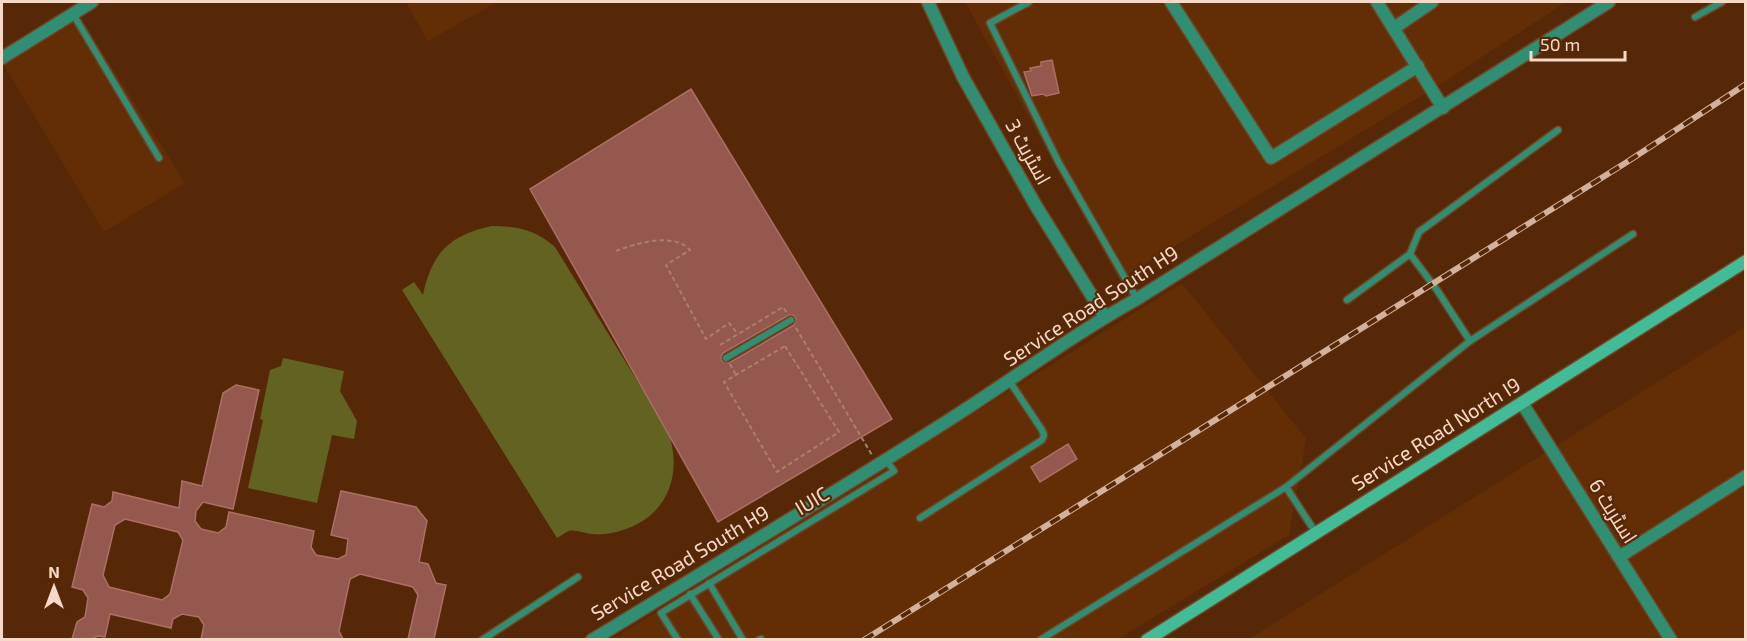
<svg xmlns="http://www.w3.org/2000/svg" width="1747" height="641" font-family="'Exo 2',Cairo,sans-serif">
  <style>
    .built { fill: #632d06 }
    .green { fill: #626321 }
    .building { fill: #94584e; stroke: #ad6f64; stroke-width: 1.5; fill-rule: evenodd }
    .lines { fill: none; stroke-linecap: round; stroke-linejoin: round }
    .lane-casing { stroke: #714426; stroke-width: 9 }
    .street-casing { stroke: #714426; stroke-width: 15 }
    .secondary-casing { stroke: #714426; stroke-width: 15 }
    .path { stroke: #a88168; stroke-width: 2; stroke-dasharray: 4.5 3; stroke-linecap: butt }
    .lane { stroke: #308f73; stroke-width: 6 }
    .street { stroke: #308f73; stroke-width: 12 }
    .secondary { stroke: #42bb97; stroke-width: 12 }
    .rail-casing { stroke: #d3b19c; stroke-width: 6 }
    .rail { stroke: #572807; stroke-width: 4; stroke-dasharray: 11; stroke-linecap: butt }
    .labels { text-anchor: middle; stroke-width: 4.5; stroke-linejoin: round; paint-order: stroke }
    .street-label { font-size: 20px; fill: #f7d9c8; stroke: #572807 }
  </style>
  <rect width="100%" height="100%" fill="#572807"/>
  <g class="built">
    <path d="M406 2H497L428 41Z"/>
    <path d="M965 2H1566L1439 85 1119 280Z"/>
    <path d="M77 12 185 183 104 232 2 62Z"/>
    <path d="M1182 283 1306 439 1289 535 1118 639 611 640Z"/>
    <path d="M1745 327V639H1249Z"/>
  </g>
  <g class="green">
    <path d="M492 226C517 226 536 230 555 247L668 431C685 479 663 524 611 533 605 534 598 535 592 534 586 534 575 529 569 531 565 532 561 536 557 538L402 290 414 282 423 295C432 252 450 235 492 226Z"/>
    <path d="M283 358 344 371 340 391 357 421 354 439 332 435 317 503 248 488 263 420 260 419 270 370 281 366Z"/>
  </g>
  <g class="building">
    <path d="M1052 60 1059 93 1046 96 1043 94 1032 96 1024 72 1031 71 1030 68 1041 66V62Z"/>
    <path d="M691 89 892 419 718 522 530 189ZM789 315H793L796 318 794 325 729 363 722 361 721 357 723 353Z"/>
    <path d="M236 385 259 390 233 509 203 502 196 511 195 521 201 529 218 533 226 527 229 512 314 531 311 547 316 555 338 559 346 555 348 539 331 535 341 491 416 507 427 521 419 562 428 564 436 583 446 585 434 639H408L418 595 413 587 360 574 350 579 339 631 343 639H201L204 625 199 617 182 614 173 619 171 628 110 614 105 637 98 636 91 639H72L77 622 85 617 88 598 83 590 72 587 92 504 104 507 112 501 113 492 179 508 182 481 202 486 223 393ZM125 519 178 532 183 540 170 594 162 600 109 587 103 575 115 525Z"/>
    <path d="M1068 444 1077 459 1040 482 1031 467Z"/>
  </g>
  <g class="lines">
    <defs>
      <g id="lane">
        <path d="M1029 2 990 23 1059 163 1137 299"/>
        <path d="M73 14 159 158"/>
        <path d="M1695 17 1722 2"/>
        <path d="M1410 254 1437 290 1470 341"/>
        <path d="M1347 300 1410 254 1419 232 1558 130"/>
        <path d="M726 358 791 320"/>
        <path d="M1286 487 1470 341 1633 234"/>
        <path d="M920 518 1042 440 1044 435 1042 430 1010 382"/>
        <path d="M709 583 743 640"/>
        <path d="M690 594 719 640"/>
        <path d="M482 640 578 577"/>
        <path d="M678 640 661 613 894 471 886 460"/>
        <path d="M759 640 761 639"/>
        <path d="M1040 640 1286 487 1316 533"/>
      </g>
      <g id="street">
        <path d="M928 2 963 77 1036 206 1105 317"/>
        <path d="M1171 2 1271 158 1418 66"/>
        <path d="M1377 2 1443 108"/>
        <path d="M1394 28 1432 2"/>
        <path d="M2 58 92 2"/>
        <path d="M1522 403 1671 640"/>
        <path d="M1619 557 1746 476"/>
        <path d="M592 640C712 567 831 495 949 420 1012 380 1072 335 1137 299L1609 2"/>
      </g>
      <path id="secondary" d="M1147 640 1746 261"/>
    </defs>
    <use href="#lane" class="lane-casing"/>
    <use href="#street" class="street-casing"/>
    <use href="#secondary" class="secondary-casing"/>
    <g class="path">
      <path d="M616 251C636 243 674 232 690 250L666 265 706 339 729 323 738 334"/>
      <path d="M796 328 872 455"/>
      <path d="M720 345 783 307 787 313"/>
      <path d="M785 346 839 432 777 472 724 382Z"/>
      <path d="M730 364 736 375"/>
    </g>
    <use href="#lane" class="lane"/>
    <use href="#street" class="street"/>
    <use href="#secondary" class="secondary"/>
    <defs>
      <path id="rail" d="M864 640 1627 162 1746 84"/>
    </defs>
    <use href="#rail" class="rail-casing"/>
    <use href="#rail" class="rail"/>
  </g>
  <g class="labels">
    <g class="street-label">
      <text transform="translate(1028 152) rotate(61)" y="7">اسٹریٹ 3</text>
      <text transform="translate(1091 306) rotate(-33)" y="7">Service Road South H9</text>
      <text transform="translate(1436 434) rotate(-32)" y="7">Service Road North I9</text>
      <text transform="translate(812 501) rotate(-31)" y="7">IUIC</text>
      <text transform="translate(1613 511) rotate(58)" y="7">اسٹریٹ 6</text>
      <text transform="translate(680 563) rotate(-31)" y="7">Service Road South H9</text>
    </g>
  </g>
  <rect width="1747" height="641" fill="none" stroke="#f7d9c8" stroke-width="6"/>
  <g transform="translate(54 587)" stroke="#572807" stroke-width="4.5" paint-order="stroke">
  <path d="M0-4.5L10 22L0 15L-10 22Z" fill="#f7d9c8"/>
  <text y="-9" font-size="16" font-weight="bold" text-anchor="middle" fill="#f7d9c8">N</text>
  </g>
  <path d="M1531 51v9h94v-9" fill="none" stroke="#f7d9c8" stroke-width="3"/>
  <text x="1540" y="51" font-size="18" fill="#f7d9c8" stroke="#572807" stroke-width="4.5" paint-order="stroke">50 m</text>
</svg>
